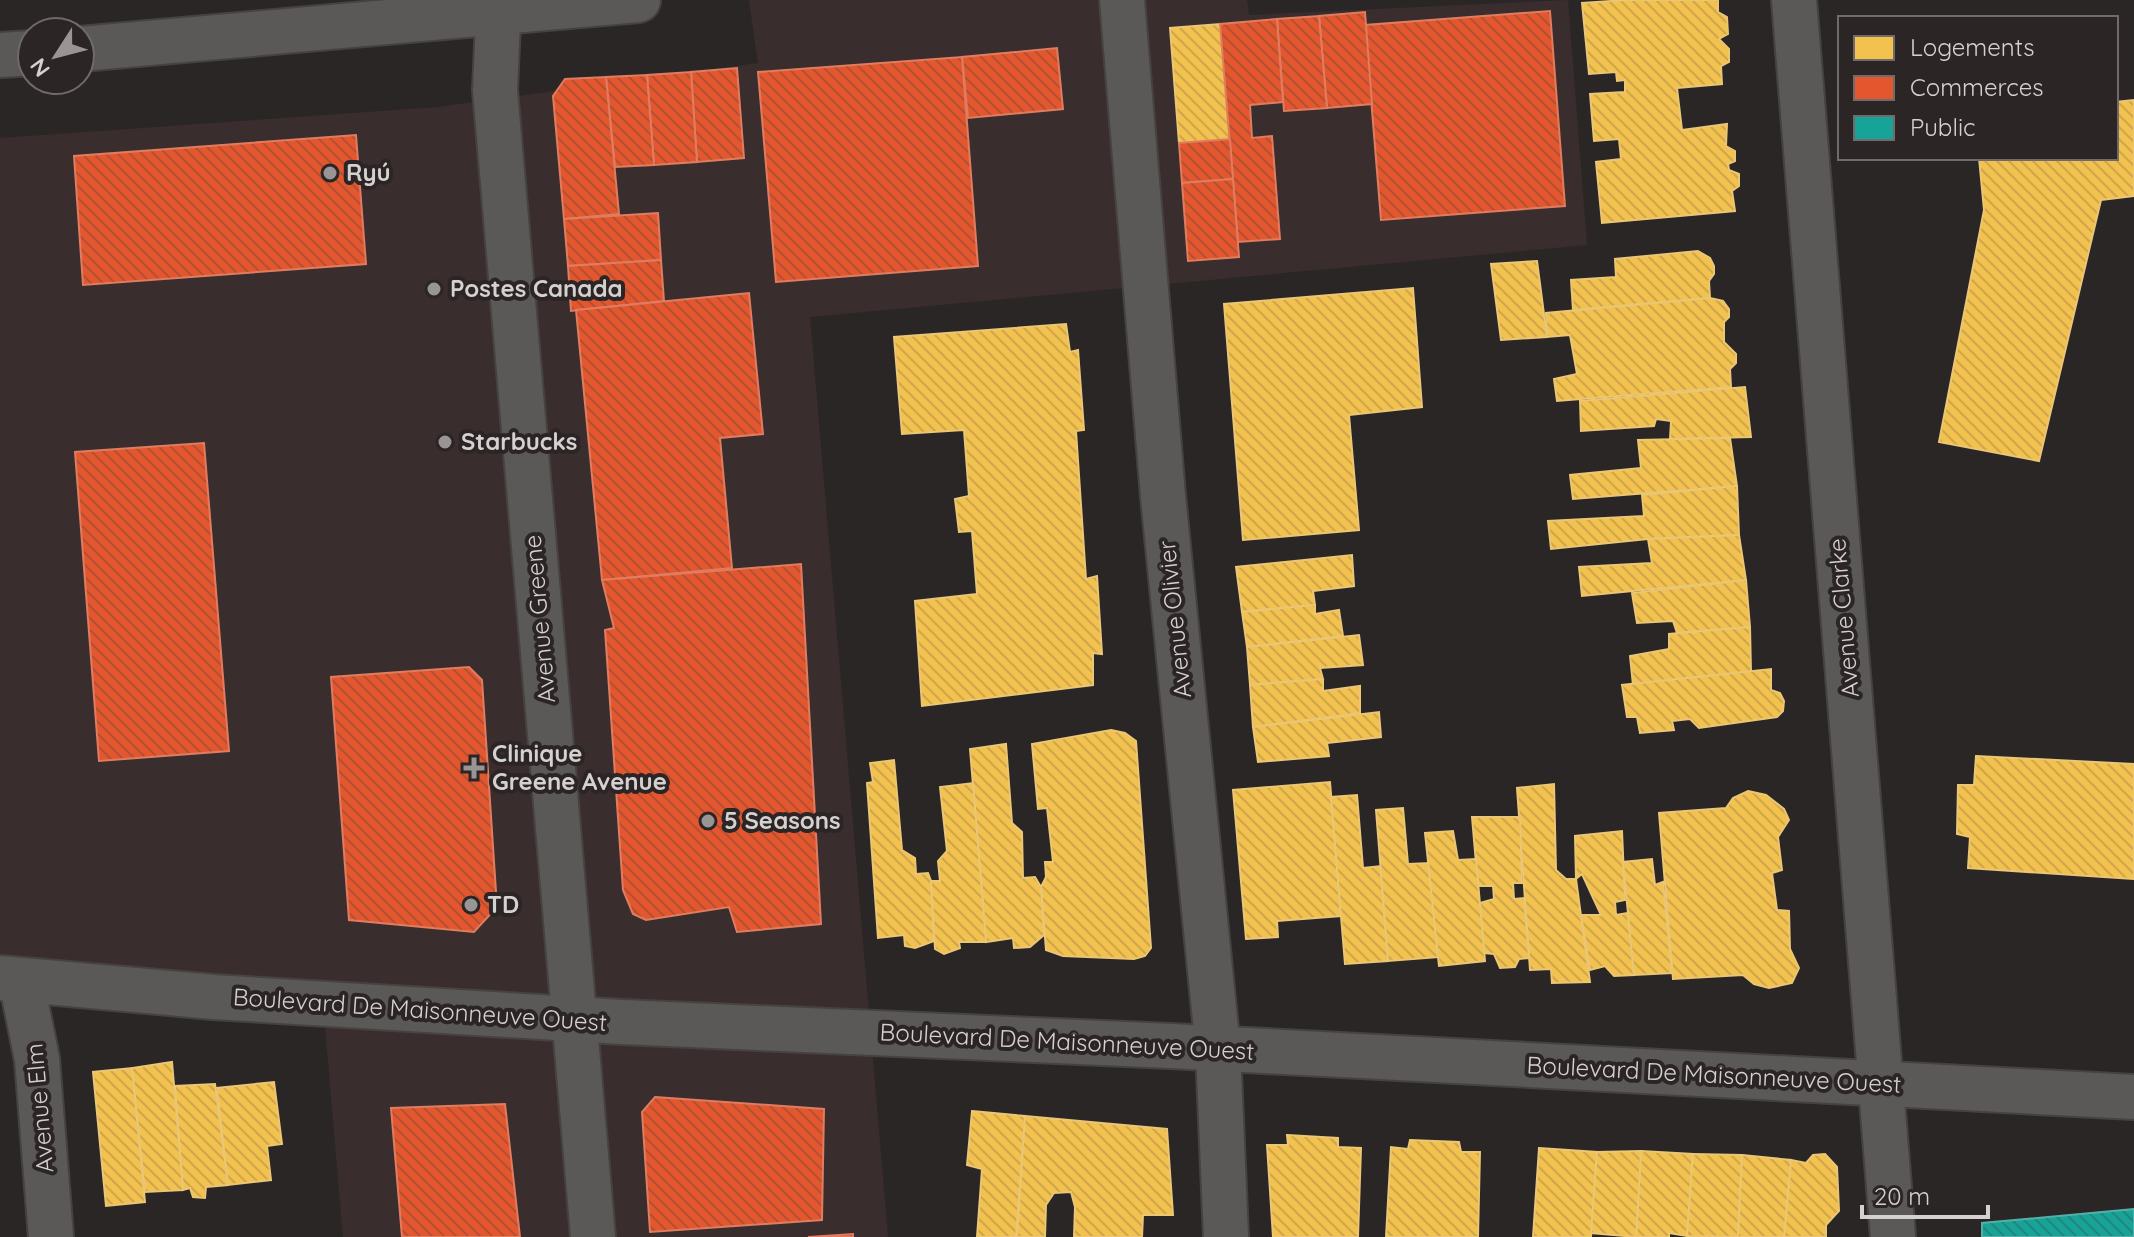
<svg xmlns="http://www.w3.org/2000/svg" width="2134" height="1237" font-family="Quicksand,sans-serif">
  <style>
    .built { fill: #3a2d2e }
    .homes { fill: url(#homes-back-hatch); stroke: #eac675; stroke-width: 2 }
    .shops { fill: url(#shops-back-hatch); stroke: #e07c5f; stroke-width: 2 }
    .public { fill: url(#public-back-hatch); stroke: #50b1a9; stroke-width: 2 }
    .lines { fill: none; stroke-linecap: round; stroke-linejoin: round }
    .minor-casing { stroke: #464242; stroke-width: 48 }
    .minor { stroke: #5b5858; stroke-width: 44 }
    .poi-dot { fill: #9a9595; stroke: #2c2525; stroke-width: 3 }
    .labels { text-anchor: middle; stroke-width: 8; stroke-linejoin: round; paint-order: stroke }
    .poi-label { font-size: 24px; font-weight: bold; fill: #d6d1d1; stroke: #2c2525; text-anchor: start }
    .street-label { font-size: 24px; fill: #d6d1d1; stroke: #2c2525 }
  </style>
  <defs>
    <pattern id="homes-back-hatch" width="6" height="6" patternUnits="userSpaceOnUse" patternTransform="scale(2)"><rect width="6" height="6" fill="#f2c14e"/><path d="M-1 5l2 2M0 0l6 6M5-1l2 2" fill="none" stroke="#cea74b"/></pattern>
    <pattern id="shops-back-hatch" width="6" height="6" patternUnits="userSpaceOnUse" patternTransform="scale(2)"><rect width="6" height="6" fill="#e4572e"/><path d="M-1 5l2 2M0 0l6 6M5-1l2 2" fill="none" stroke="#b35033"/></pattern>
    <pattern id="public-back-hatch" width="6" height="6" patternUnits="userSpaceOnUse" patternTransform="scale(2)"><rect width="6" height="6" fill="#17a398"/><path d="M-1 5l2 2M0 0l6 6M5-1l2 2" fill="none" stroke="#23857d"/></pattern>
  </defs>
  <rect width="100%" height="100%" fill="#2b2626"/>
  <path class="built" d="M749 0H1247L1249 15 1568 0 1587 245 810 317 888 1237H343L323 1003 0 973V138L438 107 758 63Z"/>
  <g class="homes">
    <path d="M1626 0H1718V12L1727 17 1728 34 1719 39 1729 49V62L1721 66 1722 84 1677 88 1682 130 1727 124 1726 146 1735 151V161L1728 164 1729 170 1739 174V186L1732 191 1735 211 1602 223 1596 162 1621 159 1619 139 1594 141 1590 94 1625 92V80L1617 81 1616 72 1589 74 1582 3Z"/>
    <path d="M1220 24 1230 139 1179 143 1170 28Z"/>
    <path d="M2134 100V196L2101 200 2039 461 1939 442 1984 210 1979 158H2116V102Z"/>
    <path d="M1698 251 1710 258 1714 266V274L1709 281 1710 298 1573 310 1571 280 1616 277 1615 259Z"/>
    <path d="M1537 261 1547 337 1501 340 1491 264Z"/>
    <path d="M1413 288 1422 407 1349 415 1359 530 1243 540 1224 304Z"/>
    <path d="M1710 298 1723 301 1729 309V317L1724 322V342L1736 354V363L1730 369 1731 387 1557 401 1554 379 1577 374 1570 335 1547 337 1546 313Z"/>
    <path d="M1066 324 1070 352 1078 350 1084 430 1076 431 1086 579 1097 576 1102 654 1093 653V685L922 706 915 601 977 594 972 531 959 532 955 499 969 496 964 430 902 434 894 337Z"/>
    <path d="M1745 387 1751 437 1670 439 1671 421 1656 419 1654 426 1581 431 1580 401Z"/>
    <path d="M1730 438 1737 486 1573 499 1570 475 1641 468 1638 440Z"/>
    <path d="M1737 486 1739 535 1648 539 1551 549 1548 521 1644 516 1642 495Z"/>
    <path d="M1739 535 1746 580 1582 596 1579 567 1652 563 1648 539Z"/>
    <path d="M1352 555 1354 586 1313 591 1315 605 1242 612 1236 567Z"/>
    <path d="M1746 580 1750 627 1677 633 1673 621 1637 623 1632 593Z"/>
    <path d="M1315 605V614L1339 610 1343 636 1247 647 1242 612Z"/>
    <path d="M1750 627 1751 672 1633 685 1630 656 1669 649V634Z"/>
    <path d="M1359 635 1363 665 1320 668 1323 679 1250 685 1247 647Z"/>
    <path d="M1771 669V690L1780 693 1784 701 1783 711 1777 717 1699 728 1690 719 1672 721 1674 730 1640 733 1637 717H1627L1622 685Z"/>
    <path d="M1323 679V691L1360 686V713L1253 727 1250 685Z"/>
    <path d="M1379 712 1381 737 1327 743 1329 756 1258 762 1253 727Z"/>
    <path d="M1111 730 1125 733 1136 741 1151 948 1145 956 1134 959 1063 956 1046 950 1041 887 1046 877 1045 862H1053L1047 808 1038 809 1032 744Z"/>
    <path d="M1006 744 1012 823 1022 832 1023 878 1035 877 1041 887 1044 935 1030 947 1014 948 1013 938 986 942 970 749Z"/>
    <path d="M1976 756 2134 764V879L1968 868 1970 837 1957 834 1958 785H1974Z"/>
    <path d="M894 760 902 850 915 858 916 874 928 873 931 881 934 941 915 948 905 946 904 935 878 938 867 783 873 782 870 763Z"/>
    <path d="M1330 782 1341 916 1277 921 1278 937 1246 939 1233 790Z"/>
    <path d="M973 783 986 942H959L960 948 944 954 935 949 931 881H940L938 861 947 851 940 787Z"/>
    <path d="M1554 784 1556 870 1566 879H1576L1590 982 1552 983 1551 969 1530 970 1517 788Z"/>
    <path d="M1748 791 1766 795 1784 809 1789 820 1778 837 1782 870 1772 873 1777 910 1789 911 1790 949 1799 968 1792 983 1769 988 1754 984 1743 975 1673 979 1659 813 1726 808 1733 798Z"/>
    <path d="M1357 795 1363 868 1381 866 1388 961 1345 964 1331 797Z"/>
    <path d="M1403 808 1408 864 1430 863 1438 957 1388 961 1376 810Z"/>
    <path d="M1472 817H1520L1522 883H1513L1514 899 1524 898 1529 958 1519 959 1515 967 1500 968 1494 954 1484 953 1480 903 1494 899 1493 886H1478Z"/>
    <path d="M1453 831 1458 860 1476 859 1485 961 1439 966 1425 833Z"/>
    <path d="M1622 831 1625 900 1615 902 1616 915 1628 913 1634 975 1614 976 1605 966 1590 970 1581 915H1601L1582 874 1576 879 1575 836Z"/>
    <path d="M1652 859 1655 885 1663 882 1672 973 1634 975 1623 862Z"/>
    <path d="M172 1062 183 1190 145 1192 132 1068Z"/>
    <path d="M132 1068 145 1202 106 1206 93 1072Z"/>
    <path d="M274 1082 282 1144 267 1146 271 1180 228 1185 217 1088Z"/>
    <path d="M215 1084 228 1185 206 1187 205 1198 193 1197 190 1188 183 1190 175 1086Z"/>
    <path d="M972 1111 1025 1116 1016 1237H977L982 1169 967 1165Z"/>
    <path d="M1025 1116 1167 1129 1173 1215H1143L1142 1237H1074L1075 1207 1071 1192 1054 1193 1046 1205 1045 1237H1017Z"/>
    <path d="M1287 1135 1338 1138V1147L1361 1148 1358 1237H1273L1267 1145H1288Z"/>
    <path d="M1410 1140 1459 1142 1461 1152H1480L1478 1237H1386L1391 1147 1408 1149Z"/>
    <path d="M1539 1148 1597 1152 1591 1237H1533Z"/>
    <path d="M1641 1151 1693 1154 1687 1236 1669 1233V1237H1636Z"/>
    <path d="M1641 1151 1636 1237 1591 1233 1597 1152Z"/>
    <path d="M1693 1154 1742 1155 1738 1237 1687 1236Z"/>
    <path d="M1825 1154 1837 1167 1839 1211 1826 1225V1237H1784L1791 1160 1806 1163 1813 1155Z"/>
    <path d="M1742 1155 1791 1160 1784 1237H1738Z"/>
  </g>
  <g class="shops">
    <path d="M1550 11 1565 206 1381 220 1365 25Z"/>
    <path d="M1365 12 1372 104 1327 108 1319 16Z"/>
    <path d="M1319 16 1327 108 1284 111 1277 19Z"/>
    <path d="M1277 19 1283 102 1250 105 1252 138 1272 136 1280 239 1238 242 1220 24Z"/>
    <path d="M1057 48 1063 109 968 118 962 57Z"/>
    <path d="M962 57 978 266 776 282 758 72Z"/>
    <path d="M737 68 744 158 697 162 691 72Z"/>
    <path d="M691 72 697 162 654 165 647 75Z"/>
    <path d="M647 75 654 165 615 167 606 77Z"/>
    <path d="M606 77 619 214 564 219 553 96 565 79Z"/>
    <path d="M356 135 366 264 83 285 74 156Z"/>
    <path d="M1230 139 1233 179 1182 183 1179 143Z"/>
    <path d="M1233 179 1239 257 1188 261 1182 183Z"/>
    <path d="M658 213 661 260 568 266 564 219Z"/>
    <path d="M661 260 664 301 571 311 568 266Z"/>
    <path d="M749 293 763 434 720 438 732 568 602 580 576 310Z"/>
    <path d="M204 443 229 751 99 761 75 452Z"/>
    <path d="M801 564 821 924 737 932 729 907 646 920 633 914 623 890 605 630 614 628 602 580Z"/>
    <path d="M469 667 482 680 497 907 474 932 349 920 331 677Z"/>
    <path d="M655 1097 824 1109 822 1220 650 1232 642 1112Z"/>
    <path d="M505 1104 520 1237H402L391 1108Z"/>
    <path d="M853 1234V1237H808Z"/>
  </g>
  <path class="public" d="M2134 1209V1237H1982V1223Z"/>
  <g class="lines">
    <defs>
      <g id="minor">
        <path d="M499 0 495 90 593 1237"/>
        <path d="M1122 0 1163 496 1218 1050 1226 1237"/>
        <path d="M1794 0 1893 1237"/>
        <path d="M80 49 638 0"/>
        <path d="M0 55 32 53"/>
        <path d="M0 978 214 997 622 1022 1171 1046 2134 1097"/>
        <path d="M21 980 37 1059 51 1237"/>
      </g>
    </defs>
    <use href="#minor" class="minor-casing"/>
    <use href="#minor" class="minor"/>
  </g>
  <g class="poi-dot">
    <circle cx="330" cy="173" r="8"/>
    <circle cx="434" cy="289" r="8"/>
    <circle cx="445" cy="442" r="8"/>
    <path d="M470 756h8v8h8v8h-8v8h-8v-8h-8v-8h8z"/>
    <circle cx="708" cy="821" r="8"/>
    <circle cx="471" cy="905" r="8"/>
  </g>
  <g class="labels">
    <g class="poi-label">
      <text x="346" y="181">Ryú</text>
      <text x="450" y="297">Postes Canada</text>
      <text x="461" y="450">Starbucks</text>
      <text x="492" y="762">Clinique<tspan x="492" dy="28">Greene Avenue</tspan></text>
      <text x="724" y="829">5 Seasons</text>
      <text x="487" y="913">TD</text>
    </g>
    <g class="street-label">
      <text transform="translate(1844 618) rotate(-95)" y="8">Avenue Clarke</text>
      <text transform="translate(540 619) rotate(-95)" y="8">Avenue Greene</text>
      <text transform="translate(1175 619) rotate(-96)" y="8">Avenue Olivier</text>
      <text transform="translate(420 1010) rotate(4)" y="8">Boulevard De Maisonneuve Ouest</text>
      <text transform="translate(1067 1042) rotate(3)" y="8">Boulevard De Maisonneuve Ouest</text>
      <text transform="translate(1714 1075) rotate(3)" y="8">Boulevard De Maisonneuve Ouest</text>
      <text transform="translate(40 1108) rotate(-95)" y="8">Avenue Elm</text>
    </g>
  </g>
  <rect x="1838" y="16" width="280" height="144" fill="#2c2525" stroke="#706a6a" stroke-width="2"/>
  <rect x="1854" y="36" width="40" height="24" fill="#f2c14e" stroke="#706a6a" stroke-width="2"/>
  <text x="1910" y="56" font-size="24" fill="#d6d1d1">Logements</text>
  <rect x="1854" y="76" width="40" height="24" fill="#e4572e" stroke="#706a6a" stroke-width="2"/>
  <text x="1910" y="96" font-size="24" fill="#d6d1d1">Commerces</text>
  <rect x="1854" y="116" width="40" height="24" fill="#17a398" stroke="#706a6a" stroke-width="2"/>
  <text x="1910" y="136" font-size="24" fill="#d6d1d1">Public</text>
  <g transform="translate(56 56) rotate(234)"><circle r="38" fill="#2c2525" stroke="#706a6a" stroke-width="2"/>
  <path d="M0-6L14 30L0 20L-14 30Z" fill="#9a9595"/>
  <text y="-12" font-size="22" font-weight="bold" text-anchor="middle" fill="#d6d1d1">N</text>
  </g>
  <path d="M1862 1205v12h126v-12" fill="none" stroke="#d6d1d1" stroke-width="4"/>
  <text x="1874" y="1205" font-size="24" fill="#d6d1d1" stroke="#2c2525" stroke-width="6" paint-order="stroke">20 m</text>
</svg>
